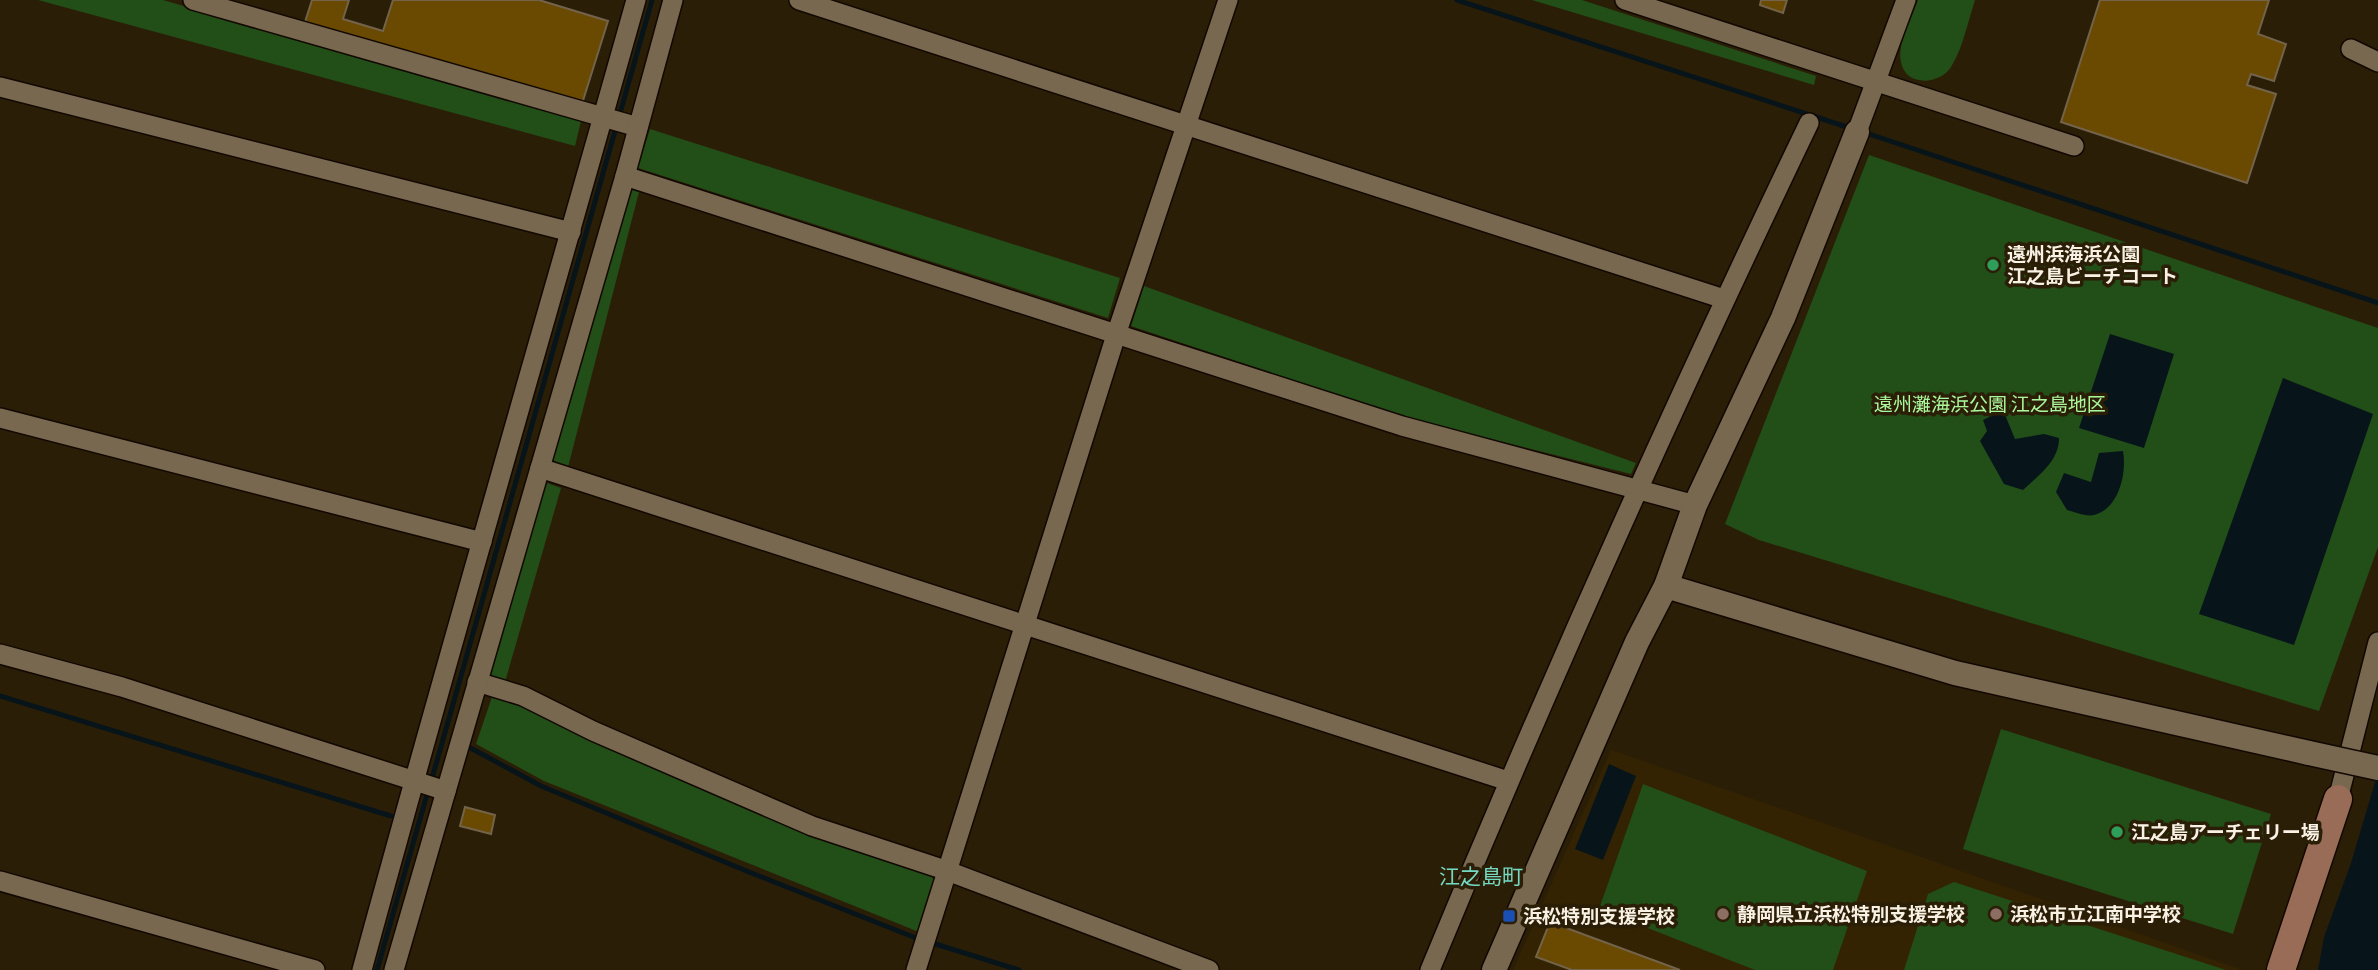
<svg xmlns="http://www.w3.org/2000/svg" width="2378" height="970" font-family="Barlow,'Noto Sans JP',sans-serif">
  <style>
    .built { fill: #332303 }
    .green { fill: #224e18 }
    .water { fill: #07151a }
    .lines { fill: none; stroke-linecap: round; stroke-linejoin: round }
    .stream { stroke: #07151a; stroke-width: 5 }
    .building { fill: #694a00; stroke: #72634a; stroke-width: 2 }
    .minor-casing { stroke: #130800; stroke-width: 22 }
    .tertiary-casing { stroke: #130800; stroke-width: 27 }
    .secondary-casing { stroke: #130800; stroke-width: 31 }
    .minor { stroke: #77684f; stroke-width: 19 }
    .tertiary { stroke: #77684f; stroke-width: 24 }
    .secondary { stroke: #986c56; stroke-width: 28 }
    .tertiary-bridge-casing { stroke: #130800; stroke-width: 27; stroke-linecap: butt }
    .tertiary-bridge { stroke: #77684f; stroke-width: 24 }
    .leisure-dot { fill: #2e9e5b; stroke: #2b1e07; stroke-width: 2.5 }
    .education-dot { fill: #8d6e63; stroke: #2b1e07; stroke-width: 2.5 }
    .transit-dot { fill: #1a4fb4; stroke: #2b1e07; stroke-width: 2.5 }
    .labels { text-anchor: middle; stroke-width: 7; stroke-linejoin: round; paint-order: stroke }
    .poi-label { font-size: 19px; font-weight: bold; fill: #f9f1e3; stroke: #2b1e07; text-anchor: start }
    .park-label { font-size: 19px; fill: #abf79b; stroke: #2b1e07 }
    .neighbourhood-label { font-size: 21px; fill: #75d8c1; stroke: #2b1e07 }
  </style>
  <rect width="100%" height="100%" fill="#2b1e07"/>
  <path class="built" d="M1611 750 1927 859 2242 970H1513Z"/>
  <g class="green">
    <path d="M38 0H163L581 121 575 146Z"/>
    <path d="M1532 0H1582L1816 76 1814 85Z"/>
    <path d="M1918 0H1975C1968 21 1963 48 1951 67 1940 85 1905 87 1901 62 1897 43 1912 18 1918 0Z"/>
    <path d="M650 129 1120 278 1108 318 638 168Z"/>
    <path d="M1869 155 2378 328V547L2319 711 1759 540 1725 524Z"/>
    <path d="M628 189 639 192 567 471 550 457Z"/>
    <path d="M1144 286 1636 463 1631 474 1404 417 1131 326Z"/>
    <path d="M541 481 561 488 505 682 485 676Z"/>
    <path d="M493 694 783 820 926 872 935 880 919 932 544 781 476 744Z"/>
    <path d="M2001 729 2271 814 2233 934 1963 849Z"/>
    <path d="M1643 784 1867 871 1833 970H1755L1599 909Z"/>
    <path d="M1954 882 2226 970H1904L1928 894Z"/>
  </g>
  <g class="water">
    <path d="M2110 334 2174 354 2144 448 2079 428Z"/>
    <path d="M2283 378 2373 414 2294 645 2199 614Z"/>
    <path d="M2003 410 2015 439 2044 434 2059 438C2059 461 2039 475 2023 490L2004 484 1980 441 1987 431 1983 420Z"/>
    <path d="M2123 451C2127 473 2119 509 2094 515 2086 517 2075 512 2067 510L2056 492 2064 473 2091 482 2099 453Z"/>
    <path d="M1609 764 1636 776 1603 860 1575 849Z"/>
    <path d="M2378 772V970H2318L2324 937 2351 863Z"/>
  </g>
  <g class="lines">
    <g class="stream">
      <path d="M1457 0 1850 128"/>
      <path d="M1863 132 2378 303"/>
      <path d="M0 696 391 816"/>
      <path d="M465 745 541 786 749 872 916 938 1019 970"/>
      <path d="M431 782 652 0"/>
      <path d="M377 970 428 791"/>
    </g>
  </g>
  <g class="building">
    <path d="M312 0H349L343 19 383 31 393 0H539L608 21 581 107 305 22Z"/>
    <path d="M1761 0H1787L1783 13 1760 5Z"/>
    <path d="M2100 0H2269L2258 34 2286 44 2274 81 2251 74 2247 85 2276 94 2247 183 2061 122Z"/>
    <path d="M465 807 495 815 491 834 460 826Z"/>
    <path d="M1550 922 1680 970H1572L1536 957Z"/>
  </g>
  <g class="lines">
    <defs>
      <g id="minor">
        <path d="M193 0 638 127"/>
        <path d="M799 0 1724 299"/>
        <path d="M1625 0 2074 146"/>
        <path d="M2351 49 2378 62"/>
        <path d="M0 87 571 232"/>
        <path d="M1857 132 1906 0"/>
        <path d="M625 176 1402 426 1695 505"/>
        <path d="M0 418 482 542"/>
        <path d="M540 468 1508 781"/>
        <path d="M0 654 122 687 446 791"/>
        <path d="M477 682 523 696 593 731 812 826 945 870 1209 970"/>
        <path d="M2338 799 2378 642"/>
        <path d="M0 881 315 970"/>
        <path d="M362 970C450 646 545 323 636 0"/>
        <path d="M394 970 625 176 673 0"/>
        <path d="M916 970 1116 335 1228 0"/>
        <path d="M1430 970C1548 684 1675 402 1809 123"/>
      </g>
      <g id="tertiary">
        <path d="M1666 586 1955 673 2309 753"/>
        <path d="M1494 970 1637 642 1666 586 1695 505 1783 318 1857 132"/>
      </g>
      <path id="secondary" d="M2281 970 2338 799"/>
    </defs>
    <use href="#minor" class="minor-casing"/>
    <use href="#tertiary" class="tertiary-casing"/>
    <use href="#secondary" class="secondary-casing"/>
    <use href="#minor" class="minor"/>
    <use href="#tertiary" class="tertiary"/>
    <use href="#secondary" class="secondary"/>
    <defs>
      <path id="tertiary-bridge" d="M2309 753 2378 768"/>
    </defs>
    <use href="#tertiary-bridge" class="tertiary-bridge-casing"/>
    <use href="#tertiary-bridge" class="tertiary-bridge"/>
  </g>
  <g class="leisure-dot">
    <circle cx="1993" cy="265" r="7"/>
    <circle cx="2117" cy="832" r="7"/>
  </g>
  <g class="education-dot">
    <circle cx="1723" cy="914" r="7"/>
    <circle cx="1996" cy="914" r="7"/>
  </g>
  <rect class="transit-dot" x="1502" y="909" width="14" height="14" rx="3.5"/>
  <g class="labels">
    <g class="poi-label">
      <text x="2007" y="261">遠州浜海浜公園<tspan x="2007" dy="22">江之島ビーチコート</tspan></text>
      <text x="2131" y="839">江之島アーチェリー場</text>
      <text x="1737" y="921">静岡県立浜松特別支援学校</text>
      <text x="2010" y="921">浜松市立江南中学校</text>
      <text x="1523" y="923">浜松特別支援学校</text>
    </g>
    <g class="park-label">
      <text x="1990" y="411">遠州灘海浜公園 江之島地区</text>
    </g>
    <g class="neighbourhood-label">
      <text x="1481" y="884">江之島町</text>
    </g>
  </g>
</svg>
